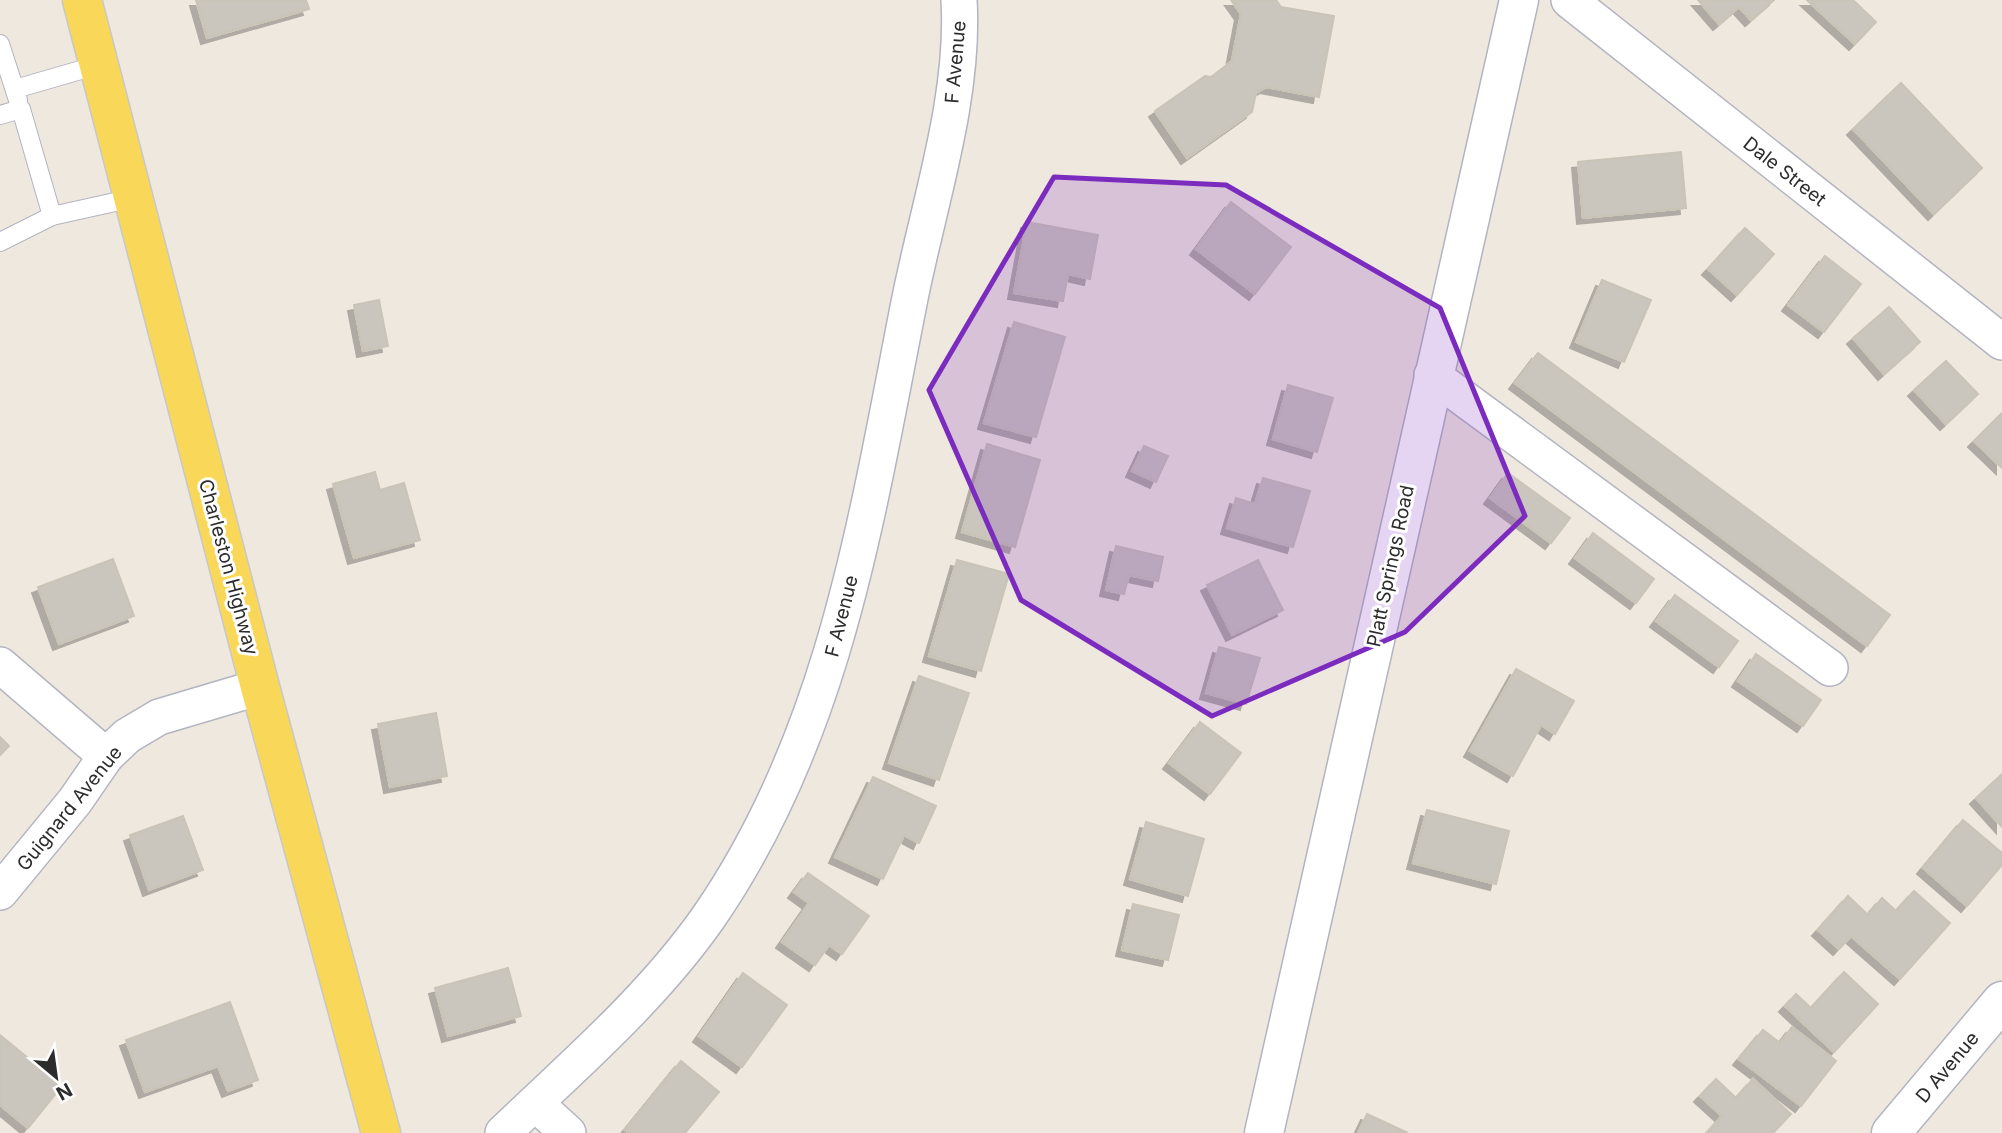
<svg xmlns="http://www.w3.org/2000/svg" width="2002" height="1133" font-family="Inter,sans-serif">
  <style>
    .building { fill: #cac5bd; stroke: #cac4b7; stroke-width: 2; filter: url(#shadow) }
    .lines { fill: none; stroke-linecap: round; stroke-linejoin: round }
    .lane-casing { stroke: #b2b4c1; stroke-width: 20 }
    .street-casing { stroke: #b2b4c1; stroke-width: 38 }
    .secondary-casing { stroke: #b2b4c1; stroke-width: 41 }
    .primary-casing { stroke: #c8c8c8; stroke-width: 41 }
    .lane { stroke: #fff; stroke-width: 18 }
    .street { stroke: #fff; stroke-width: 35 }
    .secondary { stroke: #fff; stroke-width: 38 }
    .primary { stroke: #f9d859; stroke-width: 38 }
    .marked { fill: #7b2cbf; fill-opacity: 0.2; stroke: #7b2cbf; stroke-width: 5; stroke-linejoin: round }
    .labels { text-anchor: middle; stroke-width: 6; stroke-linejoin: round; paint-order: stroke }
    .street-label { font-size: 19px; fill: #2c2c2c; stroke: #fff }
  </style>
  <defs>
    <filter id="shadow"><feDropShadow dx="-6" dy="6" stdDeviation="0" flood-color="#0004"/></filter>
  </defs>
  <rect width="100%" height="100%" fill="#efe8de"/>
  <g class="building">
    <path d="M196 0H306L309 9 207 38Z"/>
    <path d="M1231 0H1276L1281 7 1334 16 1319 97 1266 87 1256 93 1252 112 1187 158 1155 111 1205 76 1211 77 1232 61 1241 14Z"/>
    <path d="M1698 0H1774L1751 20 1739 7 1719 24Z"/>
    <path d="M1807 0H1853L1876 22 1855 44Z"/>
    <path d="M1901 83 1982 168 1934 214 1853 129Z"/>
    <path d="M1681 152 1686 208 1583 218 1578 162Z"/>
    <path d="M1231 202 1291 247 1255 294 1196 249Z"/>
    <path d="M1027 222 1098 235 1090 279 1068 274 1063 301 1014 293Z"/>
    <path d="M1745 228 1774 254 1737 295 1708 269Z"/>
    <path d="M1825 256 1861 284 1824 332 1788 305Z"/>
    <path d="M1602 280 1651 300 1624 362 1576 342Z"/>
    <path d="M379 300 388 346 363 351 354 305Z"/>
    <path d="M1889 307 1920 342 1884 374 1853 338Z"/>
    <path d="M1014 322 1065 337 1036 437 984 423Z"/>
    <path d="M1538 353 1890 615 1867 646 1515 383Z"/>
    <path d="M1946 361 1978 394 1946 424 1914 390Z"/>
    <path d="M1288 385 1333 398 1317 452 1273 439Z"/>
    <path d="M2002 413V468L1974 441Z"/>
    <path d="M987 444 1040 460 1015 547 962 532Z"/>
    <path d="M1144 446 1168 456 1156 482 1132 471Z"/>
    <path d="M375 472 380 490 404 483 420 540 354 558 333 484Z"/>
    <path d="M1508 473 1570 518 1551 543 1490 498Z"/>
    <path d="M1263 478 1310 491 1293 547 1227 528 1236 498 1255 504Z"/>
    <path d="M1593 533 1654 579 1636 603 1575 558Z"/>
    <path d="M1116 546 1163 557 1158 581 1129 575 1124 594 1106 590Z"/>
    <path d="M113 559 134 616 59 644 38 587Z"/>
    <path d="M957 560 1009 574 981 671 929 656Z"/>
    <path d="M1258 560 1283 610 1232 635 1207 585Z"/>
    <path d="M1675 595 1738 641 1719 667 1656 621Z"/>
    <path d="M1219 647 1260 658 1246 704 1206 693Z"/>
    <path d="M1756 654 1821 700 1803 726 1738 681Z"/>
    <path d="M1516 669 1574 701 1555 734 1541 725 1513 776 1470 751Z"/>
    <path d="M919 676 969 693 939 780 889 763Z"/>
    <path d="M436 713 447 776 390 787 378 724Z"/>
    <path d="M1200 722 1241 753 1210 794 1169 763Z"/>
    <path d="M0 737 9 746 0 755Z"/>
    <path d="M2002 774V827L1976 798Z"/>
    <path d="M873 777 936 806 919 843 904 835 883 879 835 857Z"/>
    <path d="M1427 810 1509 831 1496 884 1413 863Z"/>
    <path d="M183 816 203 870 149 890 130 835Z"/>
    <path d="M1963 820 2002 853V865L1967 906 1923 868Z"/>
    <path d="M1146 822 1204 839 1188 896 1130 879Z"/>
    <path d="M808 873 869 916 842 954 829 945 815 965 782 942 809 903 794 892Z"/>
    <path d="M1914 891 1950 923 1900 979 1851 936 1839 949 1818 930 1848 896 1868 915 1882 898 1896 911Z"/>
    <path d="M1133 904 1179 915 1168 960 1122 950Z"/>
    <path d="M508 968 521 1016 448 1036 435 988Z"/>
    <path d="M1844 972 1878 1004 1834 1052 1785 1006 1796 994 1811 1008Z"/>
    <path d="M743 973 787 1005 742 1067 699 1036Z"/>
    <path d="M230 1002 258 1080 228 1091 218 1066 145 1092 126 1040Z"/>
    <path d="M1792 1027 1836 1061 1801 1106 1739 1059 1763 1030 1780 1043Z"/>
    <path d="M0 1035 62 1086 28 1128 0 1105Z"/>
    <path d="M681 1061 719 1092 685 1133H629L625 1130Z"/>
    <path d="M1716 1079 1736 1098 1753 1079 1791 1114 1773 1133H1707L1722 1116 1700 1096Z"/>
    <path d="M1367 1114 1408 1133H1358Z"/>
  </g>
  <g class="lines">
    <defs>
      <g id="lane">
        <path d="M0 44 18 100"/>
        <path d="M15 89 98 65"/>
        <path d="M0 115 21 109 52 216"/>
        <path d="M0 242 52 216 133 198"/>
      </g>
      <g id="street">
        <path d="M1569 0 2002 342"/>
        <path d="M1432 375 1830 668"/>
        <path d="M0 665 106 756"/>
        <path d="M0 892 75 801 106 756 127 736 159 717 260 687"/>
        <path d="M535 1103 568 1133"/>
        <path d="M503 1133C574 1065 651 999 708 918 836 733 867 514 910 298 929 203 965 97 959 0"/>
      </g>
      <g id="secondary">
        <path d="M1264 1133 1519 0"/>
        <path d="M1891 1133 2002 1001"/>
      </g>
      <path id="primary" d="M82 0 260 687 381 1133"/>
    </defs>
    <use href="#lane" class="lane-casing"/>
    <use href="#street" class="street-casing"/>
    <use href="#secondary" class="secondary-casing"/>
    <use href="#primary" class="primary-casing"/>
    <use href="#lane" class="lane"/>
    <use href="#street" class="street"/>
    <use href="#secondary" class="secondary"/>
    <use href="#primary" class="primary"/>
  </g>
  <path class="marked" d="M1054 177 1226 185 1440 308 1525 516 1405 632 1212 716 1021 600 929 390Z"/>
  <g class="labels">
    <g class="street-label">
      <text transform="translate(955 62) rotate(-85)" y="7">F Avenue</text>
      <text transform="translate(1785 171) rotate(38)" y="7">Dale Street</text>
      <text transform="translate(1390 566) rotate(-78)" y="7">Platt Springs Road</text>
      <text transform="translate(229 567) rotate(75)" y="7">Charleston Highway</text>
      <text transform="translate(841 616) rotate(-76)" y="7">F Avenue</text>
      <text transform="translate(69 808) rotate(-51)" y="7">Guignard Avenue</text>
      <text transform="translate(1947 1067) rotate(-50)" y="7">D Avenue</text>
    </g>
  </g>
  <g transform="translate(56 1077) rotate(151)" stroke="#ffffff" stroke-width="5" paint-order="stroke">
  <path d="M0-5L12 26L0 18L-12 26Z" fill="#2c2c2c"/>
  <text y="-10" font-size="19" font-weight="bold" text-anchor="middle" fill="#2c2c2c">N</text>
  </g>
</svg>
